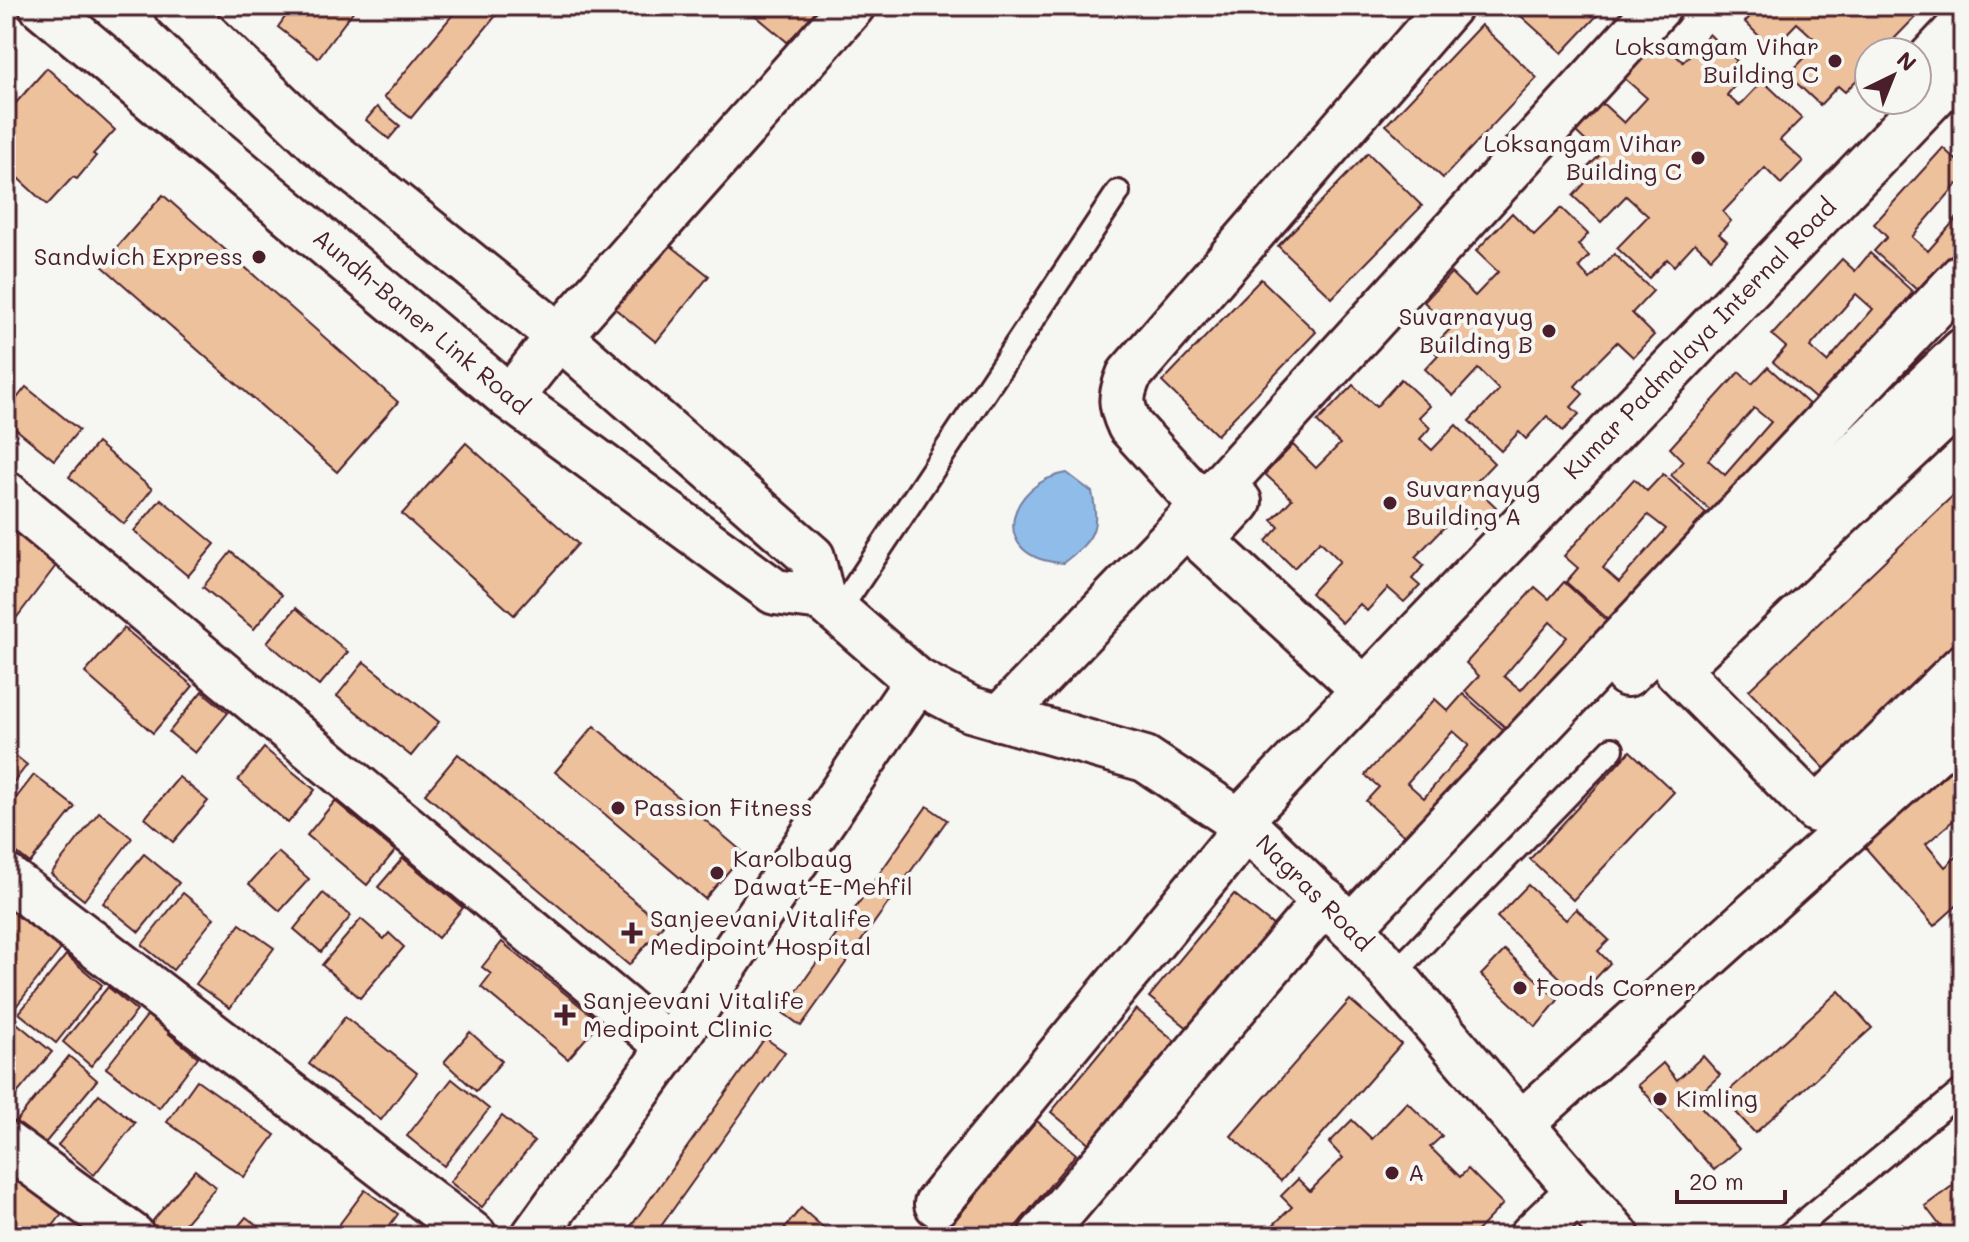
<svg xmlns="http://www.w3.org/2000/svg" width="1969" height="1242" font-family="Mali,sans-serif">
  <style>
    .water { fill: #90bce9; stroke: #747d9d; stroke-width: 2 }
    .building { fill: #eec19d; stroke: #4a1f2b; stroke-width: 2; fill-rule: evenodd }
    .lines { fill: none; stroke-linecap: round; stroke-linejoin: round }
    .lane-casing { stroke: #4a1f2b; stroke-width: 28 }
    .street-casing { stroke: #4a1f2b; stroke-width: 50 }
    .secondary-casing { stroke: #4a1f2b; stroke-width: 50 }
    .lane { stroke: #f6f6f2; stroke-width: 22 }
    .street { stroke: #f6f6f2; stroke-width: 44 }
    .secondary { stroke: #f6f6f2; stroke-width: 44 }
    .poi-dot { fill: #4a1f2b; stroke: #f6f6f2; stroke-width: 3 }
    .labels { text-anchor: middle; stroke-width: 8; stroke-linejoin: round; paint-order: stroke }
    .poi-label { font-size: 24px; fill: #4a1f2b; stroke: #f6f6f2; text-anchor: start }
    .street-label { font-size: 24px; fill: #4a1f2b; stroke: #f6f6f2 }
  </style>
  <rect width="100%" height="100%" fill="#f6f6f2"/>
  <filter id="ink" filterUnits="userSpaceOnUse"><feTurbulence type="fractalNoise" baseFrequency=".0125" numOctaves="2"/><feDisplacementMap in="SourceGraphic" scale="16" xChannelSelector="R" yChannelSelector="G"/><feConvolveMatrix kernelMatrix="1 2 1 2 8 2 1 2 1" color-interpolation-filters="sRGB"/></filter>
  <g filter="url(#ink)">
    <path class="water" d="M1067 473 1092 492C1100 530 1094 539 1063 563 986 559 1007 482 1067 473Z"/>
    <g class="building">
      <path d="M293 6H357L318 58 278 27Z"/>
      <path d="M460 6H504L411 118 384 97Z"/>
      <path d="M744 6H825L792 46Z"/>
      <path d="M1510 6H1606L1562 53Z"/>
      <path d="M1755 6H1926L1894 39 1903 47 1898 52H1869V72L1867 69 1845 92 1838 86 1820 105 1788 75 1819 43 1797 23 1772 49 1745 22 1757 9Z"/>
      <path d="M1481 25 1537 78 1443 178 1386 125Z"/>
      <path d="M1709 34 1737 61 1726 73 1737 83 1727 95 1739 106 1763 81 1802 118 1780 140 1803 161 1781 184 1765 168 1742 192 1723 212 1731 221 1719 234 1727 241 1711 258 1695 243 1674 266 1667 259 1649 278 1617 248 1648 216 1626 196 1601 222 1573 196 1586 182 1579 176 1600 155 1573 129 1600 101 1624 123 1647 98 1624 78 1660 41 1683 62Z"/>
      <path d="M47 68 115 130 93 154 96 156 77 179 73 177 47 205 6 167V114Z"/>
      <path d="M377 107 400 126 389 139 366 120Z"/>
      <path d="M1943 148 1956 160 1963 153V188L1957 184 1912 237 1928 251 1963 211V268L1944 289 1930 276 1917 290 1874 251 1887 237 1874 224Z"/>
      <path d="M1368 153 1422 206 1332 298 1278 246Z"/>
      <path d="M163 195 398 402 337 472 101 265Z"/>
      <path d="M1561 208 1588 234 1578 245 1589 256 1579 267 1590 279 1614 254 1653 291 1632 313 1654 335 1633 357 1617 342 1594 365 1575 386 1583 394 1571 407 1579 414 1563 431 1547 416 1526 439 1519 432 1501 451 1469 421 1499 390 1478 369 1453 396 1425 369 1438 355 1431 349 1451 328 1424 302 1451 273 1475 296 1498 272 1476 251 1512 213 1534 235Z"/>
      <path d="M665 241 709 276 656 342 613 307Z"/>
      <path d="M1870 253 1913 292 1898 310 1912 323 1842 400 1828 387 1817 400 1773 362 1786 347 1772 335 1842 259 1855 271ZM1856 294 1873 309 1827 362 1810 347Z"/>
      <path d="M1261 279 1316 332 1217 435 1162 382Z"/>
      <path d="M1768 367 1811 406 1714 514 1671 475 1683 461 1670 448 1739 372 1752 384ZM1754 408 1771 422 1725 475 1708 460Z"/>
      <path d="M1401 379 1430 406 1419 417 1430 428 1420 439 1432 450 1456 425 1494 463 1473 485 1496 507 1474 529 1458 513 1415 557 1424 565 1412 579 1420 586 1404 602 1388 588 1367 611 1360 604 1342 623 1311 593 1340 561 1320 541 1294 568 1266 541 1279 527 1272 520 1292 499 1265 474 1293 445 1316 468 1340 444 1317 422 1353 385 1376 407Z"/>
      <path d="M26 387 79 430 54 460 6 421V412Z"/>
      <path d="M97 443 152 489 124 524 69 477Z"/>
      <path d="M466 443 578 544 514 615 402 514Z"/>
      <path d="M1663 474 1706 513 1690 531 1705 544 1635 620 1621 607 1609 620 1566 582 1578 568 1564 556 1634 479 1647 491ZM1648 515 1666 529 1619 582 1603 568Z"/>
      <path d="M1963 486V641L1827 771 1749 690Z"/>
      <path d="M161 499 215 544 188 576 134 531Z"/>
      <path d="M6 523 58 563 14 621 6 614Z"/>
      <path d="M231 552 282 595 254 629 203 587Z"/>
      <path d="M1564 582 1607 621 1592 638 1606 651 1508 730 1465 691 1479 676 1466 663 1535 587 1549 599ZM1550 622 1567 637 1521 690 1504 676Z"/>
      <path d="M296 608 348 652 319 686 267 642Z"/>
      <path d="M124 628 193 686 153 733 85 673Z"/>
      <path d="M364 662 439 722 411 756 337 696Z"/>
      <path d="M202 691 228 713 195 753 169 732Z"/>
      <path d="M1463 694 1506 732 1409 840 1366 801 1379 787 1365 775 1435 699 1448 711ZM1453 731 1469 745 1424 798 1407 783Z"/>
      <path d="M594 726 744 853 705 899 555 772Z"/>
      <path d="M6 748 27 765 6 792Z"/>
      <path d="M264 748 315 790 288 823 238 780Z"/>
      <path d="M1630 751 1674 792 1573 900 1530 859Z"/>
      <path d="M458 754 663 925 629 965 425 794Z"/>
      <path d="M1963 760V812L1926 844 1945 867 1963 851V900L1934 926 1864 846Z"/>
      <path d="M34 775 75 807 30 863 6 844V811Z"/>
      <path d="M179 777 208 801 173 842 145 818Z"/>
      <path d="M335 801 395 851 367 885 307 835Z"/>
      <path d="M927 806 947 820 801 1026 782 1012Z"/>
      <path d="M99 812 132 838 84 900 51 874Z"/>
      <path d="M278 852 309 879 280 911 249 884Z"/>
      <path d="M144 854 179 883 139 932 103 903Z"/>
      <path d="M403 858 463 908 438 938 378 887Z"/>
      <path d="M1528 885 1566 920 1576 909 1609 940 1598 951 1610 963 1579 996 1497 917Z"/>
      <path d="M183 893 214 918 173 970 142 945Z"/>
      <path d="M323 893 351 916 321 952 294 929Z"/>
      <path d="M1234 894 1274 926 1189 1029 1149 997Z"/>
      <path d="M16 905 65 944 6 1019V918Z"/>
      <path d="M361 919 384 939 389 933 404 947 360 998 322 965Z"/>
      <path d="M240 924 274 948 230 1008 196 984Z"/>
      <path d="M502 942 600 1022 568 1059 481 987 491 974 482 967Z"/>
      <path d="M1505 950 1558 1000 1536 1027 1481 975Z"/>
      <path d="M66 955 102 985 56 1043 19 1013Z"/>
      <path d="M108 987 137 1011 91 1066 63 1042Z"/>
      <path d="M1839 991 1872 1028 1755 1133 1722 1097Z"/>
      <path d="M1350 1000 1401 1044 1281 1181 1231 1136Z"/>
      <path d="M1136 1009 1175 1041 1090 1144 1051 1112Z"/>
      <path d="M150 1012 172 1028 168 1033 198 1057 159 1108 106 1068Z"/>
      <path d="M345 1017 417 1073 381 1120 309 1064Z"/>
      <path d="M13 1020 52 1052 6 1107V1028Z"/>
      <path d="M470 1032 502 1061 476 1091 444 1062Z"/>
      <path d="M765 1038 785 1052 654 1236H624Z"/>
      <path d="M69 1056 97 1080 42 1147 15 1123Z"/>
      <path d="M1703 1056 1720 1075 1694 1099 1739 1149 1714 1170 1638 1085 1663 1063 1677 1080Z"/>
      <path d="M452 1079 489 1109 444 1166 407 1136Z"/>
      <path d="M197 1080 275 1135 244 1177 167 1122Z"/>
      <path d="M99 1094 135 1123 94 1175 58 1145Z"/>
      <path d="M1407 1102 1442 1136 1430 1147 1460 1177 1468 1169 1503 1204 1472 1236H1276L1269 1229 1292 1207 1281 1196 1298 1179 1310 1191 1343 1158 1329 1143 1352 1120 1372 1139Z"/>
      <path d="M502 1116 534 1142 482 1207 450 1182Z"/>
      <path d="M1037 1121 1076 1154 1008 1236H967L952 1224Z"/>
      <path d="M195 1170 216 1187 174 1236H166L151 1223Z"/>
      <path d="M9 1172 63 1213 45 1236H6V1177Z"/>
      <path d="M1963 1178V1236H1948L1925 1206Z"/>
      <path d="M365 1190 398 1214 382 1236H337L333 1233Z"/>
      <path d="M801 1208 833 1236H778Z"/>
      <path d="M246 1217 271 1236H230Z"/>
      <path d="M1902 1224 1910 1236H1885Z"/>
    </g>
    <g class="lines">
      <defs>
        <g id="lane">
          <path d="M838 612 1118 192"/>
          <path d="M1393 975 1612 749"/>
          <path d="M1787 1236 1963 1090"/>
        </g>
        <g id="street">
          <path d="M1917 73 1963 24"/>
          <path d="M510 398 559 336 852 6"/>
          <path d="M1963 398 1676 669 1816 810 1963 667"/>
          <path d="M6 494 670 1047"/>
          <path d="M1239 502 1203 541 1354 680"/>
          <path d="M1203 506 1130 426C1120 404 1120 397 1129 375L1449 6"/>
          <path d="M1627 674 1963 351"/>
          <path d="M1000 718 1203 506 1659 6"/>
          <path d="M1239 821 1963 65"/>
          <path d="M6 877 474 1236"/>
          <path d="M1351 927 1963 276"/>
          <path d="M1521 1124 1963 727"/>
          <path d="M6 1144 132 1236"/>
          <path d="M937 1204 1247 827"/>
          <path d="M1041 1236 1325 901"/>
          <path d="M1532 1236 1579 1191"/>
        </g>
        <g id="secondary">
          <path d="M42 6 510 398 775 592 822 598 917 681 970 709 1145 759 1242 823 1358 934 1617 1236"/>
          <path d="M176 6 319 143 559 336 812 557 822 598"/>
          <path d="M534 1236 670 1047 917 681"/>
        </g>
      </defs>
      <use href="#lane" class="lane-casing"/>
      <use href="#street" class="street-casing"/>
      <use href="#secondary" class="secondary-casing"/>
      <use href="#lane" class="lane"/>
      <use href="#street" class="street"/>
      <use href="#secondary" class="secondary"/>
    </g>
  </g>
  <g class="poi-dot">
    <circle cx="1835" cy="61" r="8"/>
    <circle cx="1698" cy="158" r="8"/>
    <circle cx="259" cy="257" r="8"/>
    <circle cx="1549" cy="331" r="8"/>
    <circle cx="1390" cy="503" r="8"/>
    <circle cx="618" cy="808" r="8"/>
    <circle cx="717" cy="873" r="8"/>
    <path d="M628 921h8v8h8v8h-8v8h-8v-8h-8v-8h8z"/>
    <circle cx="1520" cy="988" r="8"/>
    <path d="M561 1003h8v8h8v8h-8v8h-8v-8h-8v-8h8z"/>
    <circle cx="1660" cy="1099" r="8"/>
    <circle cx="1392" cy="1173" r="8"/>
  </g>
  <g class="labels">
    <g class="poi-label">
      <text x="1819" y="55" text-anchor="end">Loksamgam Vihar<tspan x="1819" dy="28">Building C</tspan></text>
      <text x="1682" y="152" text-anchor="end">Loksangam Vihar<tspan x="1682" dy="28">Building C</tspan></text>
      <text x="243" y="265" text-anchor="end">Sandwich Express</text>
      <text x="1533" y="325" text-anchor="end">Suvarnayug<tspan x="1533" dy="28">Building B</tspan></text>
      <text x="1406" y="497">Suvarnayug<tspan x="1406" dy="28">Building A</tspan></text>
      <text x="634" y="816">Passion Fitness</text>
      <text x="733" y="867">Karolbaug<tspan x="733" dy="28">Dawat-E-Mehfil</tspan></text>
      <text x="650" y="927">Sanjeevani Vitalife<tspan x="650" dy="28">Medipoint Hospital</tspan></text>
      <text x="1536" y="996">Foods Corner</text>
      <text x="583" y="1009">Sanjeevani Vitalife<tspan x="583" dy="28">Medipoint Clinic</tspan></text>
      <text x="1676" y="1107">Kimling</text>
      <text x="1408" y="1181">A</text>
    </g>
    <g class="street-label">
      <text transform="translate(421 322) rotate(40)" y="8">Aundh-Baner Link Road</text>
      <text transform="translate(1700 339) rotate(-46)" y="8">Kumar Padmalaya Internal Road</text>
      <text transform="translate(1314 893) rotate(45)" y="8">Nagras Road</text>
    </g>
  </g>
  <rect width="1969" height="1242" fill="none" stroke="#f6f6f2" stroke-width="32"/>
  <rect x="16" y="16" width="1937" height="1210" fill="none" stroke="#4a1f2b" stroke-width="3" filter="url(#ink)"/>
  <g transform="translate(1893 76) rotate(43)"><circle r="38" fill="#f6f6f2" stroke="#b1a0a2" stroke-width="2"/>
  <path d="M0-6L14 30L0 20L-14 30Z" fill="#4a1f2b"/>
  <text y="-12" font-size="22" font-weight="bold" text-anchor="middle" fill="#4a1f2b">N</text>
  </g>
  <path d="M1677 1190v12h108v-12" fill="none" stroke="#4a1f2b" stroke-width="4"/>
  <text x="1689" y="1190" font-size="24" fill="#4a1f2b" stroke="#f6f6f2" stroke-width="6" paint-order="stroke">20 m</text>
</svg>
